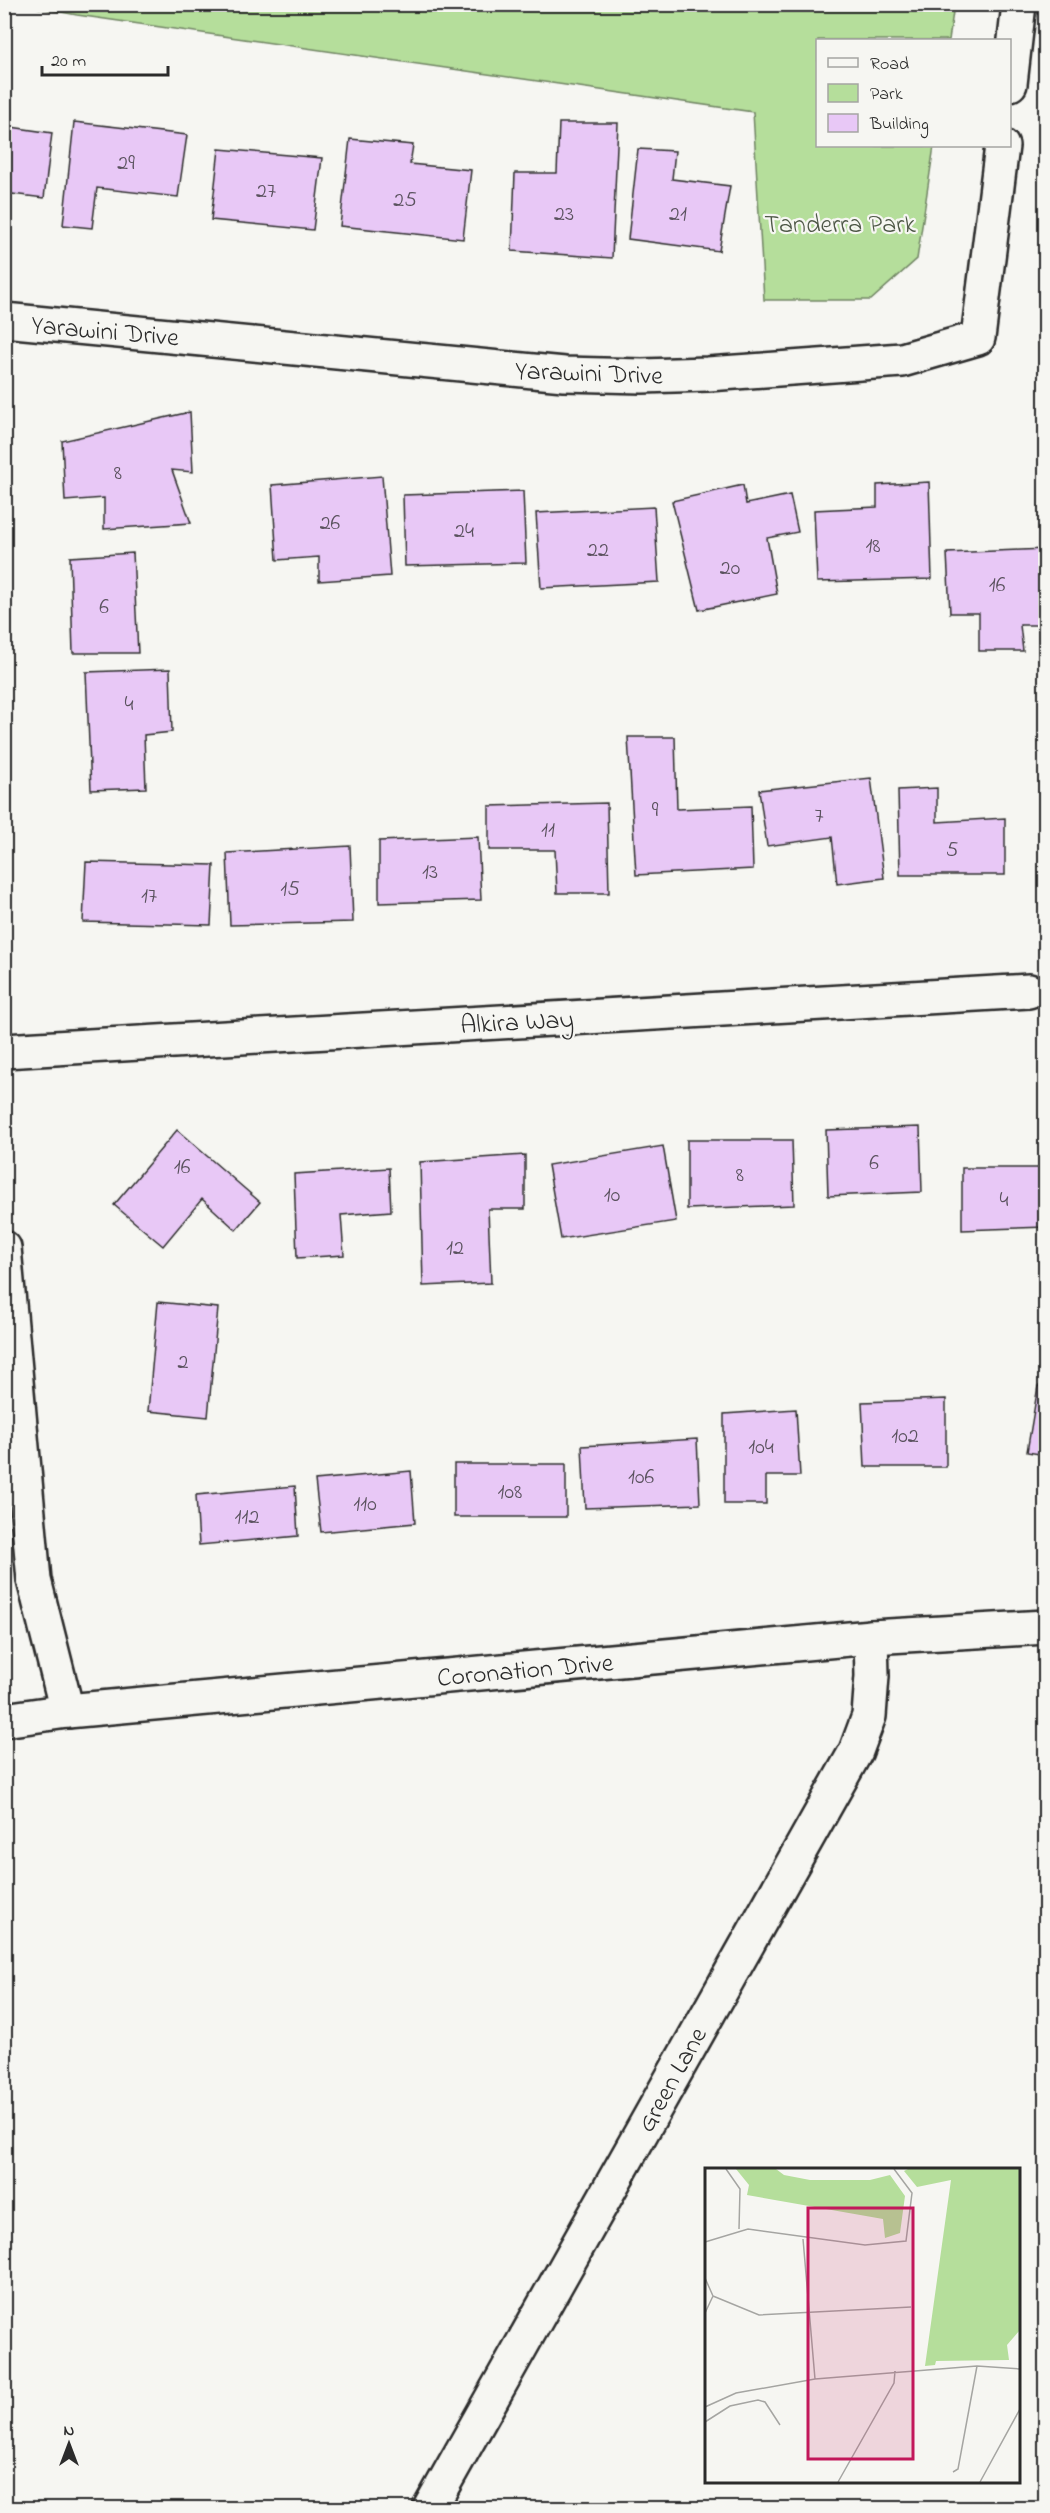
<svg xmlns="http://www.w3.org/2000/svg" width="1050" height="2513" font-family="'Indie Flower',sans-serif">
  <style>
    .green { fill: #b5de9b; stroke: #708463; stroke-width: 1.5 }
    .building { fill: #e8c8f6; stroke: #2b2b2b; stroke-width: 1.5 }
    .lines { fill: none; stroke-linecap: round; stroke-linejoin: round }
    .minor-casing { stroke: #2b2b2b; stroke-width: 38 }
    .major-casing { stroke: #2b2b2b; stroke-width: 38 }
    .minor { stroke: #f6f6f2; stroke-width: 33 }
    .major { stroke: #f6f6f2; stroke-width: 33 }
    .labels { text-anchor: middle; stroke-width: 4.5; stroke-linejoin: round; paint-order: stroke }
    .number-label { font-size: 22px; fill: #5a525e }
    .park-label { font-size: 26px; fill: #4e5847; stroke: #f6f6f2 }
    .street-label { font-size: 26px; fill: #2b2b2b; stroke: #f6f6f2 }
    .inset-road { fill: none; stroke: #a5a5a2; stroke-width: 1.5 }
    .view { fill: #c2185b; fill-opacity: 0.15; stroke: #c2185b; stroke-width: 3 }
    .inset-edge { fill: none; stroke: #2b2b2b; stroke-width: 3 }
  </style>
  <rect width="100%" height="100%" fill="#f6f6f2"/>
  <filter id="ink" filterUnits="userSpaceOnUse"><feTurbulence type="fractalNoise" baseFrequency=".0167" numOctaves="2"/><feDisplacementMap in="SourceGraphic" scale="12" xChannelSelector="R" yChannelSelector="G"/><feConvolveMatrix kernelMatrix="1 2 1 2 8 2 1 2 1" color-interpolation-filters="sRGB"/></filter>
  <g filter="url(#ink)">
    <path class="green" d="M25 5H954L949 40H818V146H934L917 259 871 300H764L753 112 77 15Z"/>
    <g class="building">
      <path d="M74 122 187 135 178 197 97 188 92 228 63 225Z"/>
      <path d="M559 123H618L612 258 512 251 515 173H557Z"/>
      <path d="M4 126 52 133 44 198 4 193Z"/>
      <path d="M350 139 413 145 410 164 471 170 463 239 340 226Z"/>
      <path d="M219 149 322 158 313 230 211 220Z"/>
      <path d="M638 149 675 151 672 179 730 186 719 251 628 239Z"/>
      <path d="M190 412 193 472 172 470 191 523 104 529V498L65 501 62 441Z"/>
      <path d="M382 476 390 576 319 581V557L277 560 272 485Z"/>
      <path d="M929 482 932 579 817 582 814 510 877 507V485Z"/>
      <path d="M743 485 746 504 790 495 798 532 767 538 777 594 699 610 672 501Z"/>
      <path d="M523 491 526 563 405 566 403 495Z"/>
      <path d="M654 507 659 582 541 588 536 513Z"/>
      <path d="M1046 549V625H1020L1023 651H979V613H950L947 553Z"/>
      <path d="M133 553 138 653H73L70 557Z"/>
      <path d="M170 669 172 732 144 735 146 788 91 790 86 672Z"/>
      <path d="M628 737H675L677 809 751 806 753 869 636 875Z"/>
      <path d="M871 778 884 878 837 884 832 837 767 846 759 790Z"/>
      <path d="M937 788V822L1005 818V875H900L898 790Z"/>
      <path d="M607 803 609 893H557L555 850H489V806Z"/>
      <path d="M478 837 481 900 379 903V841Z"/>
      <path d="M350 846 353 922 230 925 227 853Z"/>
      <path d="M86 862 214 865 211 925 83 922Z"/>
      <path d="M920 1127 922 1192 828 1196 826 1130Z"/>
      <path d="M177 1130 260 1202 236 1230 202 1199 163 1246 114 1205Z"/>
      <path d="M687 1140H792L794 1205 687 1209Z"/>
      <path d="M663 1146 676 1221 561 1239 548 1165Z"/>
      <path d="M525 1155V1209H488L491 1283 423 1286 420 1162Z"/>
      <path d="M389 1168 391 1211 341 1215 344 1255 297 1258 294 1174Z"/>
      <path d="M962 1168H1046V1227L962 1230Z"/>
      <path d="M158 1302 218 1308 208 1417 148 1411Z"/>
      <path d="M1038 1386 1046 1387V1455L1027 1452Z"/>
      <path d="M946 1399V1467H865L862 1402Z"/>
      <path d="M796 1409 800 1476H766V1504H724V1414Z"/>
      <path d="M697 1439 700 1504 585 1508 582 1446Z"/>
      <rect x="454" y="1464" width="112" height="53"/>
      <path d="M411 1471 415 1523 321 1532 315 1480Z"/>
      <path d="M295 1486 298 1536 199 1545 196 1495Z"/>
    </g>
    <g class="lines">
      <defs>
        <g id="minor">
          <path d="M1010 84 1019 4"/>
          <path d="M4 320 564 374 642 376 708 374 902 360 978 338 1002 146"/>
          <path d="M4 1051 1029 991"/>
          <path d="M4 1248 34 1580 67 1711"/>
          <path d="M430 2508 856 1751 869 1716 872 1676 871 1637"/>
        </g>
        <path id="major" d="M4 1720 67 1711 871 1637 1046 1627"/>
      </defs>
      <use href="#minor" class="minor-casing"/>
      <use href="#major" class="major-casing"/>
      <use href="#minor" class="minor"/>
      <use href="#major" class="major"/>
    </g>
  </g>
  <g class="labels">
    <g class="number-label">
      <text x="126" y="169">29</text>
      <text x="266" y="197">27</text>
      <text x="405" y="206">25</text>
      <text x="564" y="220">23</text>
      <text x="678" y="220">21</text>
      <text x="118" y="479">8</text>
      <text x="330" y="529">26</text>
      <text x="464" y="537">24</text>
      <text x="873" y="552">18</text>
      <text x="598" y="556">22</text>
      <text x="730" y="574">20</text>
      <text x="997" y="591">16</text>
      <text x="104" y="613">6</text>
      <text x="129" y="710">4</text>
      <text x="655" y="816">9</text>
      <text x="819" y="822">7</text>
      <text x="548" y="836">11</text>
      <text x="952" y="856">5</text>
      <text x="430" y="878">13</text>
      <text x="290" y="895">15</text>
      <text x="149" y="902">17</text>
      <text x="874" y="1169">6</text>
      <text x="182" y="1173">16</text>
      <text x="740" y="1181">8</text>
      <text x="612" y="1201">10</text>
      <text x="1004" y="1206">4</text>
      <text x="455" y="1254">12</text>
      <text x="183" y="1368">2</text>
      <text x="905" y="1442">102</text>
      <text x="761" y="1453">104</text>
      <text x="641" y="1483">106</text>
      <text x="510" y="1498">108</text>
      <text x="365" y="1510">110</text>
      <text x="247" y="1523">112</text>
    </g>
    <g class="park-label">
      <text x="840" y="232">Tanderra Park</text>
    </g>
    <g class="street-label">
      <text transform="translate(105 330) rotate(5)" y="9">Yarawini Drive</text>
      <text transform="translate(589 372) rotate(2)" y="9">Yarawini Drive</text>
      <text transform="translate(517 1021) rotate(-3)" y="9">Alkira Way</text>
      <text transform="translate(525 1669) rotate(-5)" y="9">Coronation Drive</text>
      <text transform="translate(671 2079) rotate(-61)" y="9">Green Lane</text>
    </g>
  </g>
  <g transform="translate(705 2168)">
    <rect width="315" height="315" fill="#f6f6f2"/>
    <path d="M31 1H71L79 7 105 12H165L185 7 200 28 195 65 180 70 178 51 42 27 44 17ZM203 1H315V162L302 177 304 192 231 193 230 197 220 198 246 12 212 19 199 3Z" fill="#b5de9b"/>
    <path class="inset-road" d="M21 1 35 21 34 61M98 71 110 211M0 74 43 61 160 77 201 73 207 25 189 1M0 110 8 128M8 128 54 147 206 139M0 145 8 128M0 239 31 225 110 211 272 198 315 201M0 254 25 238 53 232 60 234 75 257M248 304 253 301 272 198M133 314 189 215 190 203M275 314 315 241"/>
    <path class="view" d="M103 40H208V291H103Z"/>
    <rect width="315" height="315" class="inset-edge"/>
  </g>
  <rect width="1050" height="2513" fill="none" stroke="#f6f6f2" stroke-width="24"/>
  <rect x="12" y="12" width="1026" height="2489" fill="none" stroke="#2b2b2b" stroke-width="2" filter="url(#ink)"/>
  <rect x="816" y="39" width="195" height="108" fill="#f6f6f2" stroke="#a5a5a2" stroke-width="1.5"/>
  <rect x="828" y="58" width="30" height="9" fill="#f6f6f2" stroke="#a5a5a2" stroke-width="1.5"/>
  <text x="870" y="69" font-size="18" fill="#2b2b2b">Road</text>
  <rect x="828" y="84" width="30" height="18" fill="#b5de9b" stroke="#a5a5a2" stroke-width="1.5"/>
  <text x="870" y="99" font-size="18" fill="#2b2b2b">Park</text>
  <rect x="828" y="114" width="30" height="18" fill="#e8c8f6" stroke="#a5a5a2" stroke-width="1.5"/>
  <text x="870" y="129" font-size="18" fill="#2b2b2b">Building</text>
  <g transform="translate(69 2444)" stroke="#f6f6f2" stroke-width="4.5" paint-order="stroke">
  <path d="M0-4.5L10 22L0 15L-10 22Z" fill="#2b2b2b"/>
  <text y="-9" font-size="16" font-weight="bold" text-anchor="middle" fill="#2b2b2b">N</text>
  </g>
  <path d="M42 66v9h126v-9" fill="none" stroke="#2b2b2b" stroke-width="3"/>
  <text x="51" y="66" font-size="18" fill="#2b2b2b" stroke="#f6f6f2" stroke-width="4.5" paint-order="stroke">20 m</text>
</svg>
